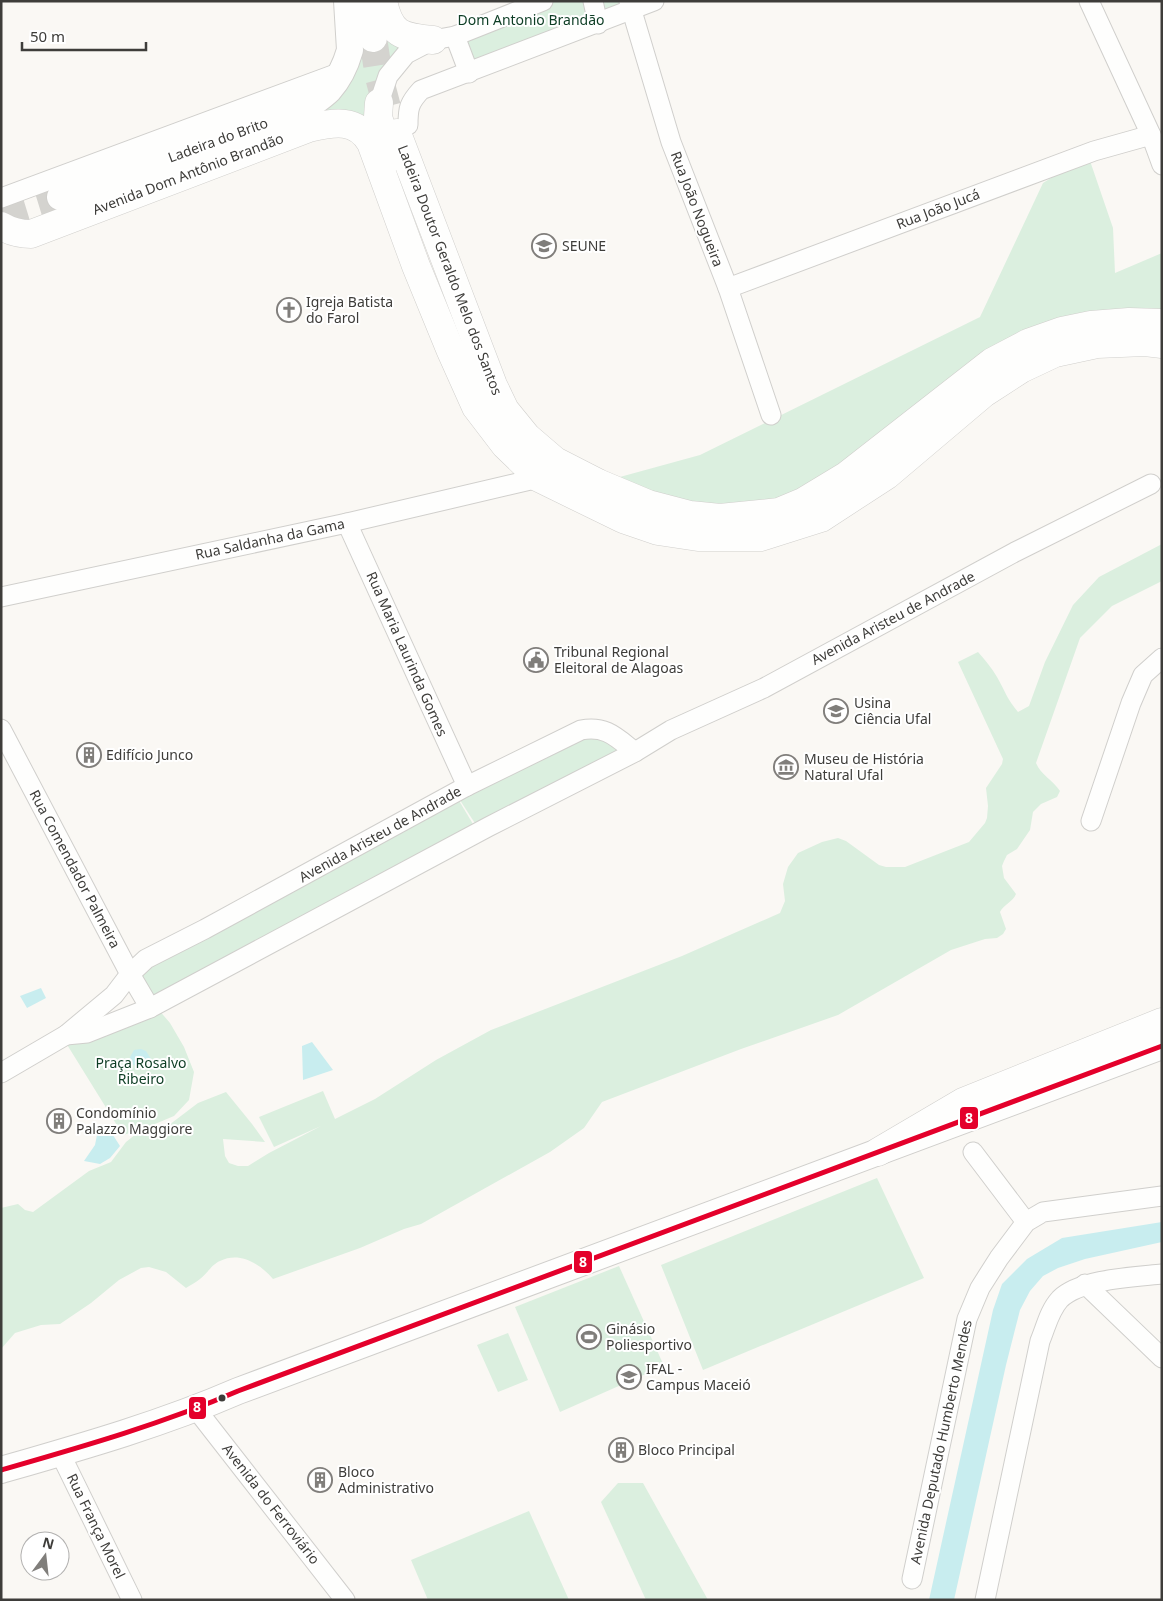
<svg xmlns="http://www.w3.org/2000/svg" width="1163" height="1601" font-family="'Noto Sans',sans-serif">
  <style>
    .green { fill: #dbefdf }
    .water { fill: #c8edef }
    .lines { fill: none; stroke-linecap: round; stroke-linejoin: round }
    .secondary-tunnel { stroke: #d4d3cf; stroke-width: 26; stroke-dasharray: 26 13; stroke-linecap: butt }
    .trunk-tunnel { stroke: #d4d3cf; stroke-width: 28; stroke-dasharray: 28 14; stroke-linecap: butt }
    .minor-casing { stroke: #d0cfcc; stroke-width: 21 }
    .secondary-casing { stroke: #d0cfcc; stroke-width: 28 }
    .trunk-casing { stroke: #d0cfcc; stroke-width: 29 }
    .minor { stroke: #fefefd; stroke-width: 19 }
    .secondary { stroke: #fefefd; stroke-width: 26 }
    .trunk { stroke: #fefefd; stroke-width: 28 }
    .bus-1-casing { stroke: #fff; stroke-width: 9 }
    .bus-1 { stroke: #e4002b; stroke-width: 5 }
    .bus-dot { fill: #3e3d3a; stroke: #fff; stroke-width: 2 }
    .labels { text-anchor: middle; stroke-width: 4; stroke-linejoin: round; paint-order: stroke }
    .park-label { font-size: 14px; fill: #0d3d24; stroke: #fff }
    .street-label { font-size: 14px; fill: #3e3d3a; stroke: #fff }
    .poi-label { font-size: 14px; fill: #3e3d3a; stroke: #fff; text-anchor: start }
    .line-badge { stroke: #fff; stroke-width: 2 }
    .badge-label { font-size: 14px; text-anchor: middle; font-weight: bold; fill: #fff }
  </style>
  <rect width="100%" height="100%" fill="#faf8f4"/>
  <g class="green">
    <path d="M528 1H630L468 63 460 27Z"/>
    <path d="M385 31 415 45 383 75 373 131 314 115 363 35Z"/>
    <path d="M1088 155 1113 228 1115 273 1162 253V325L1129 322 833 484 720 518 598 483 700 455 980 317 1043 183Z"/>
    <path d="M1162 544V581L1112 606 1080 638 1036 763C1041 775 1053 780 1060 791L1057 797 1041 804 1033 812 1030 830 1017 849 1007 855 1004 861 1002 866 1004 878 1016 894C1013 902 1004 904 1000 912L1006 929 1003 934 997 938 985 939 951 950 838 1015 741 1049 602 1102 584 1128 550 1152 421 1224 404 1229 360 1248 273 1279C260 1264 240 1251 220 1261 212 1264 207 1274 200 1279 195 1283 190 1285 186 1288L166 1272 149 1267 141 1268 119 1280 91 1303 60 1324 41 1325 15 1333 1 1349V1208L18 1204 25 1210 33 1212 89 1171 111 1162 126 1142 141 1130 123 1135 66 1043 158 1009 170 1023 184 1047 194 1072 189 1100 174 1116 143 1129 169 1125 198 1103 226 1092 252 1124 265 1142 223 1139 225 1156 229 1163 238 1166H248L269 1153 321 1126 274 1147 259 1117 323 1091 335 1119 375 1099 436 1060 491 1030 682 956 780 913 785 901 783 884 788 867 798 853 822 842 838 838 846 841 879 865 886 867H905L969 842 985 823 987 818 988 806 986 788 1002 764 1003 759 958 662 978 652C985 660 992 668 997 677 1005 691 1007 699 1018 712L1029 706 1045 662 1073 605 1099 577Z"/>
    <path d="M578 732 604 733 630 751 478 828 456 794Z"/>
    <path d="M455 794 476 829 154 1004 131 963Z"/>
    <path d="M877 1178 924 1278 703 1370 661 1265Z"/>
    <path d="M619 1266 664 1366 560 1412 515 1307Z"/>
    <path d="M508 1333 528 1380 498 1392 477 1345Z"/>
    <path d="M618 1483H643L708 1600H646L601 1502Z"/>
    <path d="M529 1511 569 1600H428L411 1560Z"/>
  </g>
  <g class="water">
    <path d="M41 988 46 998 27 1008 20 996Z"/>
    <path d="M312 1042 333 1070 303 1080 302 1046Z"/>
    <path d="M141 1049 146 1051 151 1059 147 1066 142 1069 130 1063V1057L134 1050Z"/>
    <path d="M105 1127 109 1129 120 1146 110 1158 100 1164 84 1161 95 1145 97 1135Z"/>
    <path d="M1162 1222V1242L1085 1259 1058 1268 1043 1276 1030 1291 1020 1310 1006 1365 954 1600H929L993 1310 1002 1284 1027 1259 1062 1238Z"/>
  </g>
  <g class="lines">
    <path class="secondary-tunnel" d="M1 215 60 197"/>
    <path class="trunk-tunnel" d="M373 38 379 77 388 111"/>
    <defs>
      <g id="minor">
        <path d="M593 1 598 24"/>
        <path d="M629 1 671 142 728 288 771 415"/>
        <path d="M1089 1 1151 135 1162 165"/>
        <path d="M455 36 469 73"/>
        <path d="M379 103 388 76 406 54 433 40 455 36 543 1"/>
        <path d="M408 125C408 108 409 103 421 90L654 1"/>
        <path d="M1 198 341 72"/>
        <path d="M728 288 1094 151 1151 135"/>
        <path d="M347 523 467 786"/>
        <path d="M1 597 347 523 539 478"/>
        <path d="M1 729 130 974 150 1008"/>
        <path d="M1091 821 1131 703 1143 675 1162 658"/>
        <path d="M66 1035 87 1033 150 1008 488 827 635 752 671 730 764 688 1015 552 1151 484"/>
        <path d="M1 1073 66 1035 114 995 130 974 146 959 205 929 467 786 581 730C606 725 617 738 635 752"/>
        <path d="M973 1152 1026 1222"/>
        <path d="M1085 1284 1162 1358"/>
        <path d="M196 1409 345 1600"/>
        <path d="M60 1453 132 1600"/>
        <path d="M912 1579 967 1319 980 1288 999 1258 1026 1222 1043 1212 1162 1196"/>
        <path d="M985 1600 1040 1341C1046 1327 1049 1311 1060 1299 1080 1279 1134 1277 1162 1274"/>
      </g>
      <g id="secondary">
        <path d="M60 197 307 107C314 102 323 96 329 90 339 79 346 64 350 50L347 1"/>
        <path d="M1 1470C81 1447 162 1424 238 1391L1162 1046"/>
      </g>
      <g id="trunk">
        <path d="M369 1 373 38"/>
        <path d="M383 1C390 35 402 37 433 40"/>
        <path d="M379 103 378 117 391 157"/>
        <path d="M397 133 493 385 505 410 527 437 555 461 598 483 648 504 690 515 720 518 779 512 803 502 846 476 992 362 1028 343 1062 331 1091 325 1129 322 1162 323"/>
        <path d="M1 226C11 232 20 234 31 234L309 128C334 122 357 118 371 143L416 266 450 349 476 407 505 445 539 478 623 519 658 531 698 537H761L821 518 887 475 984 393 1021 369 1055 353 1097 344 1145 342 1162 344"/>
        <path d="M878 1152 963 1102 1162 1022"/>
      </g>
    </defs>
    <use href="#minor" class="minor-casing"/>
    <use href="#secondary" class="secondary-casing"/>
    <use href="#trunk" class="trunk-casing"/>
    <use href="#minor" class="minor"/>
    <use href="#secondary" class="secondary"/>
    <use href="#trunk" class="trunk"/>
    <defs>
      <path id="bus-1" d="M1 1470C81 1447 162 1424 238 1391L1162 1046"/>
    </defs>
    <use href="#bus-1" class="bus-1-casing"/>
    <use href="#bus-1" class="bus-1"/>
  </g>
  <defs>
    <symbol id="university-ring" viewBox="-11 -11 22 22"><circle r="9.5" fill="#fff" stroke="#807e7b" stroke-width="1.5"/><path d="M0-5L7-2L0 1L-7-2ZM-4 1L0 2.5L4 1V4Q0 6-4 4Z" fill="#807e7b"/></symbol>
    <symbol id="church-ring" viewBox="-11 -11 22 22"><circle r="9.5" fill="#fff" stroke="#807e7b" stroke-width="1.5"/><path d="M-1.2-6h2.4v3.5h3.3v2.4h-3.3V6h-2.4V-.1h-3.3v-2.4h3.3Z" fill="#807e7b"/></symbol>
    <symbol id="civic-ring" viewBox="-11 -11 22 22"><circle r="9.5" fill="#fff" stroke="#807e7b" stroke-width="1.5"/><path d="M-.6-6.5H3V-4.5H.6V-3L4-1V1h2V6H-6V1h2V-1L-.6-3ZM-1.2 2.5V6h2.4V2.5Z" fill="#807e7b"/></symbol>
    <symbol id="school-ring" viewBox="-11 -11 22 22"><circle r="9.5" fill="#fff" stroke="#807e7b" stroke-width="1.5"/><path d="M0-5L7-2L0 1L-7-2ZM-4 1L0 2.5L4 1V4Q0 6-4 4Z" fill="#807e7b"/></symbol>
    <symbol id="building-ring" viewBox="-11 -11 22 22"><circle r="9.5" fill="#fff" stroke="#807e7b" stroke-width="1.5"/><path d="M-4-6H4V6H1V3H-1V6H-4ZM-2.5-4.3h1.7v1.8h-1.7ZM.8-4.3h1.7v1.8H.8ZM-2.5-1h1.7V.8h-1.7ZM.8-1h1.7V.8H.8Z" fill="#807e7b"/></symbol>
    <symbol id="museum-ring" viewBox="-11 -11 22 22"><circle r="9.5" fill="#fff" stroke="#807e7b" stroke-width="1.5"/><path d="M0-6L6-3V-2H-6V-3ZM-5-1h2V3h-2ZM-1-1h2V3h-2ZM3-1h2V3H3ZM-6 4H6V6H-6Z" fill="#807e7b"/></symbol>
    <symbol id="stadium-ring" viewBox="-11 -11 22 22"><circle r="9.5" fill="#fff" stroke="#807e7b" stroke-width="1.5"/><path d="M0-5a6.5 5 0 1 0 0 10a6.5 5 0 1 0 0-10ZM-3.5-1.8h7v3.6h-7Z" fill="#807e7b"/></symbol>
  </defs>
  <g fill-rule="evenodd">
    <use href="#university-ring" x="530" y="232" width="28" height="28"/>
    <use href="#church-ring" x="275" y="296" width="28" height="28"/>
    <use href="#civic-ring" x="522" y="646" width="28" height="28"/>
    <use href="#school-ring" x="822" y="697" width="28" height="28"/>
    <use href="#building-ring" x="75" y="741" width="28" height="28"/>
    <use href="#museum-ring" x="772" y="753" width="28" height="28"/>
    <use href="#building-ring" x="45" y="1107" width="28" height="28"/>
    <use href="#stadium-ring" x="575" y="1323" width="28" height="28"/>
    <use href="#university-ring" x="615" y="1363" width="28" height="28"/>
    <use href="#building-ring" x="607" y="1436" width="28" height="28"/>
    <use href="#building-ring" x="306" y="1466" width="28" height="28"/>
  </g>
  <circle class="bus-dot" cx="222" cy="1398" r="4.5"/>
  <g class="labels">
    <g class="park-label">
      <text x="531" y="25">Dom Antonio Brandão</text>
      <text x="141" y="1068">Praça Rosalvo<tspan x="141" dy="16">Ribeiro</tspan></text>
    </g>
    <g class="street-label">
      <text transform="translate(218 140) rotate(-20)" y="5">Ladeira do Brito</text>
      <text transform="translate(188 174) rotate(-21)" y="5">Avenida Dom Antônio Brandão</text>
      <text transform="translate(697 209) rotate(69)" y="5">Rua João Nogueira</text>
      <text transform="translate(938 209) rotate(-21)" y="5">Rua João Jucá</text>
      <text transform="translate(450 270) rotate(69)" y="5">Ladeira Doutor Geraldo Melo dos Santos</text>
      <text transform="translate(270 539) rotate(-12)" y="5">Rua Saldanha da Gama</text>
      <text transform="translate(893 618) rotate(-28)" y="5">Avenida Aristeu de Andrade</text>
      <text transform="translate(407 654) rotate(66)" y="5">Rua Maria Laurinda Gomes</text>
      <text transform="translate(380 834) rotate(-29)" y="5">Avenida Aristeu de Andrade</text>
      <text transform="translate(75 869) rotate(62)" y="5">Rua Comendador Palmeira</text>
      <text transform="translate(941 1442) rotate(-78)" y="5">Avenida Deputado Humberto Mendes</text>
      <text transform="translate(271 1504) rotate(52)" y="5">Avenida do Ferroviário</text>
      <text transform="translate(96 1526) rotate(64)" y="5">Rua França Morel</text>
    </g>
    <g class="poi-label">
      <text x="562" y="251">SEUNE</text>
      <text x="306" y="307">Igreja Batista<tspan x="306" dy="16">do Farol</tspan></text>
      <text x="554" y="657">Tribunal Regional<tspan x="554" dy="16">Eleitoral de Alagoas</tspan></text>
      <text x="854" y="708">Usina<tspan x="854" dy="16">Ciência Ufal</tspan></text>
      <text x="106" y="760">Edifício Junco</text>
      <text x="804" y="764">Museu de História<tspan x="804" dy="16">Natural Ufal</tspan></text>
      <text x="76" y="1118">Condomínio<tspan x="76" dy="16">Palazzo Maggiore</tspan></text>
      <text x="606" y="1334">Ginásio<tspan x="606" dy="16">Poliesportivo</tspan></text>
      <text x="646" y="1374">IFAL -<tspan x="646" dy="16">Campus Maceió</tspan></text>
      <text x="638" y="1455">Bloco Principal</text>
      <text x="338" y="1477">Bloco<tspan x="338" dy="16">Administrativo</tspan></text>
    </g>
  </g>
  <g class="line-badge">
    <rect x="959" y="1106" width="20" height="24" rx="5" fill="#e4002b"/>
    <rect x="573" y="1250" width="20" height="24" rx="5" fill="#e4002b"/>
    <rect x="188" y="1396" width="19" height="24" rx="5" fill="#e4002b"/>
  </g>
  <g class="badge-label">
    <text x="969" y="1123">8</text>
    <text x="583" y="1267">8</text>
    <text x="197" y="1412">8</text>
  </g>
  <rect width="1163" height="1601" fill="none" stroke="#3e3d3a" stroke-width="5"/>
  <g transform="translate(45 1556) rotate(15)"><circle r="24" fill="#ffffff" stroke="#b2b1b0"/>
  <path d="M0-4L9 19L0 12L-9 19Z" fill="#807e7b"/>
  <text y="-8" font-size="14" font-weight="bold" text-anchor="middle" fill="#3e3d3a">N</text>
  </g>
  <path d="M22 42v8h124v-8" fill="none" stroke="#3e3d3a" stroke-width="2.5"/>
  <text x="30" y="42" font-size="15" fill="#3e3d3a" stroke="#ffffff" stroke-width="4" paint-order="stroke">50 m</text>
</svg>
